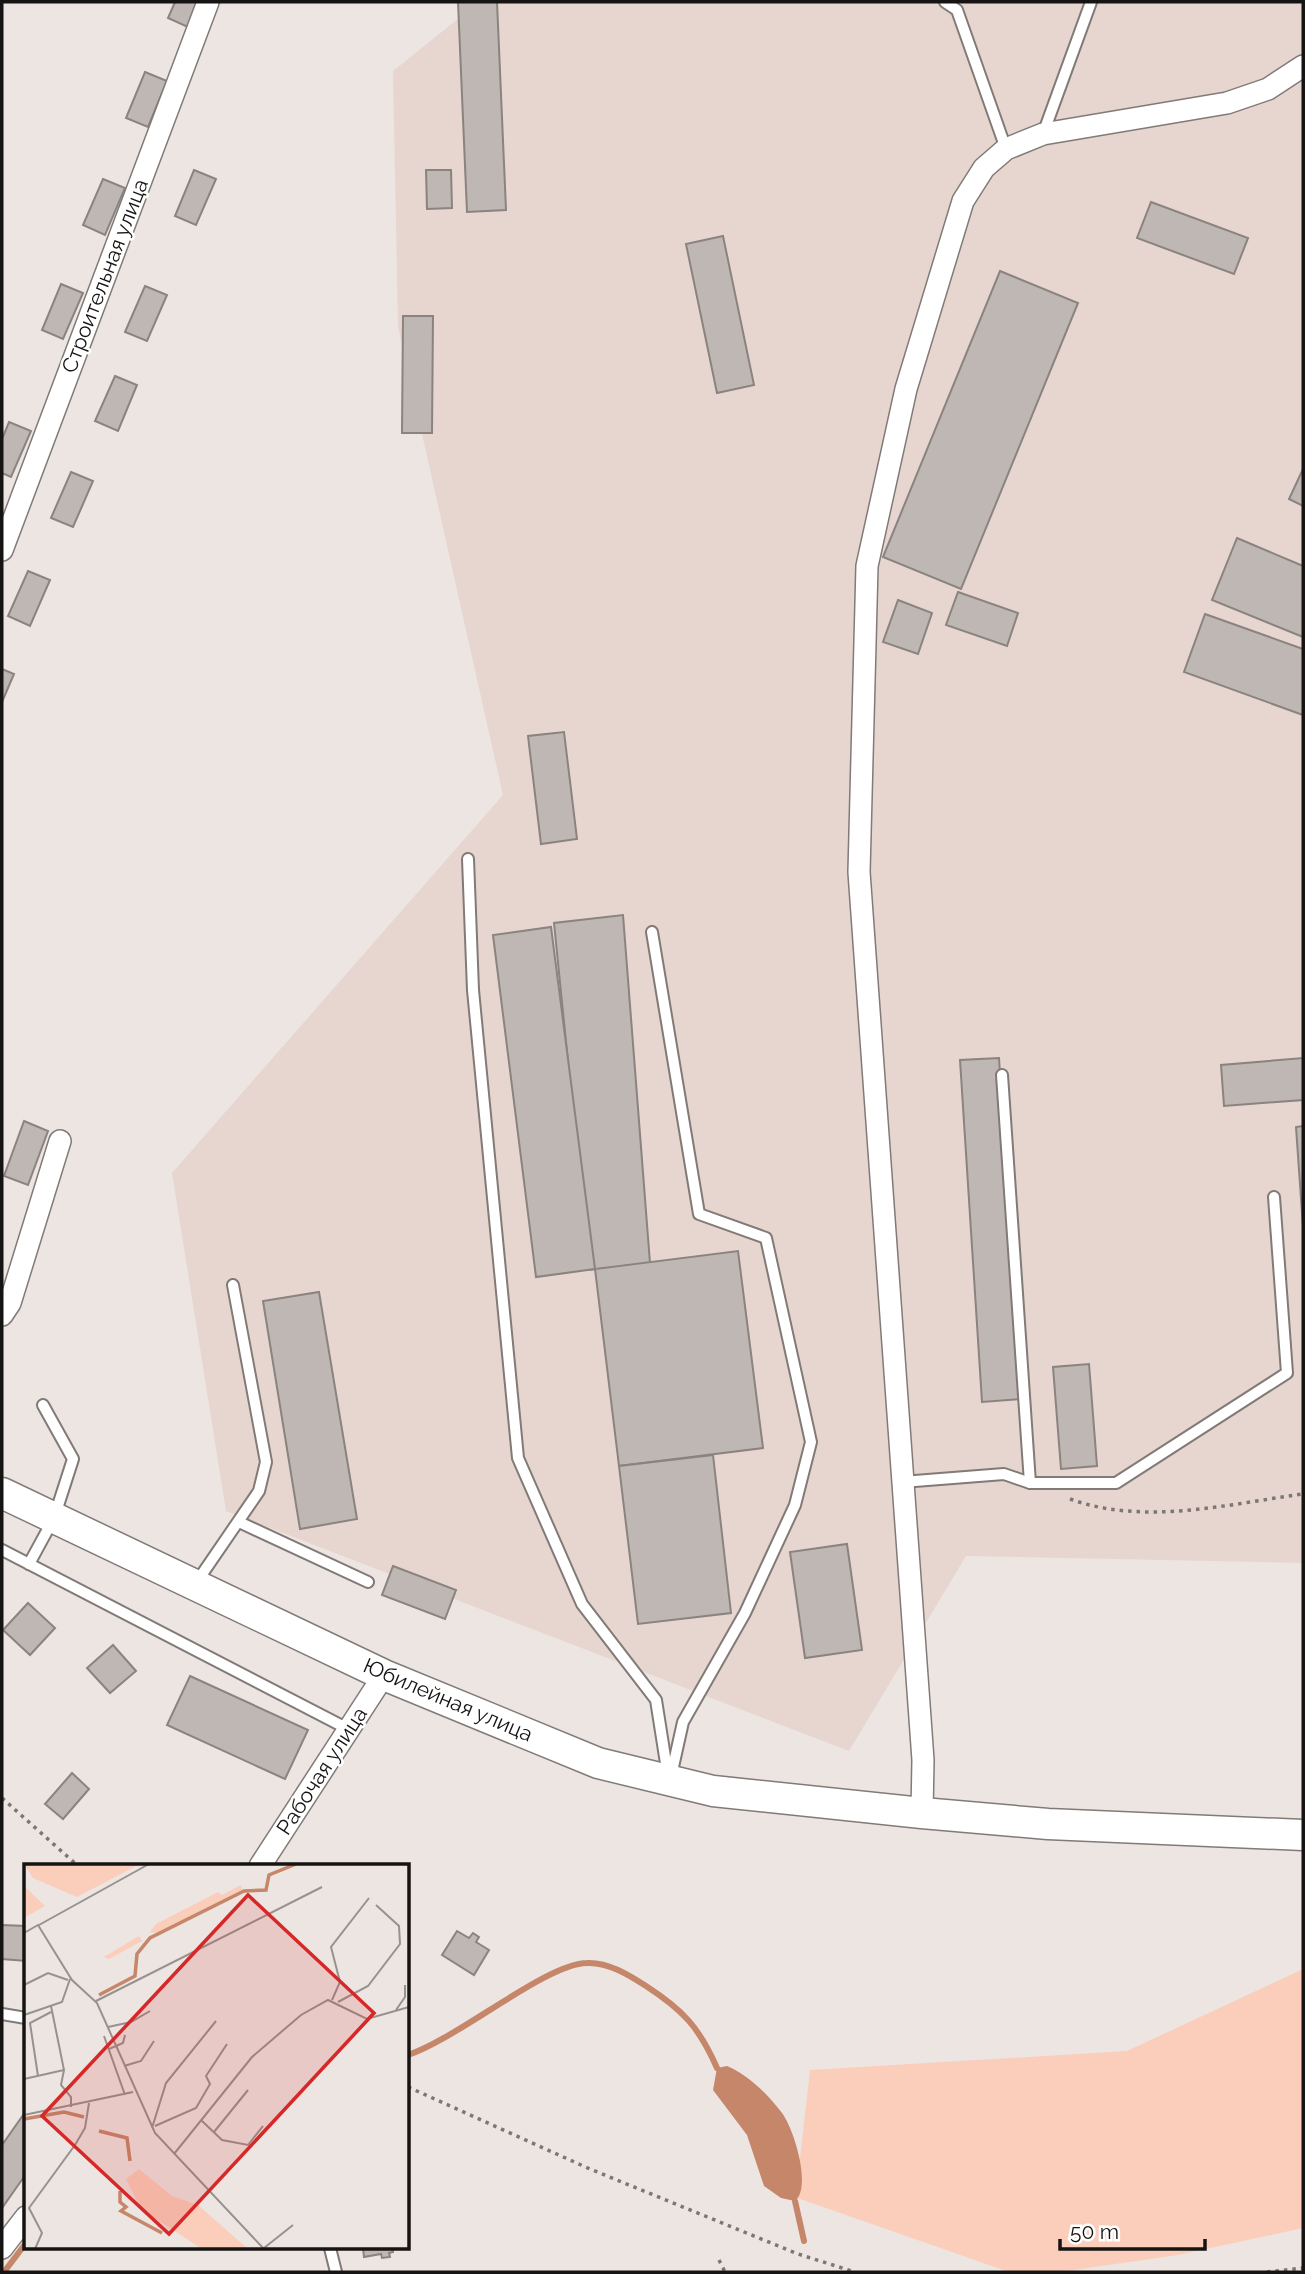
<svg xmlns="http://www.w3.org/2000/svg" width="1305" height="2274" font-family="Raleway,sans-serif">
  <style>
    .built { fill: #e6d6cf }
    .green { fill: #facebb }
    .water { fill: #c5866a }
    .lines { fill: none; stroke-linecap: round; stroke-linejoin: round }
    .stream { stroke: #c5866a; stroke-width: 6 }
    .building { fill: #bfb7b4; stroke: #8a837f; stroke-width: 2 }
    .lane-casing { stroke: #817a77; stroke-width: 14 }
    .street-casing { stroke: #817a77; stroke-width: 24 }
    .secondary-casing { stroke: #817a77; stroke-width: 33 }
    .path { stroke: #7c7775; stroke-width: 3.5; stroke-dasharray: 3.5 5; stroke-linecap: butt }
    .lane { stroke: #fff; stroke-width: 10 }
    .street { stroke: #fff; stroke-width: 21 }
    .secondary { stroke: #fff; stroke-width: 30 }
    .labels { text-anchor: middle; stroke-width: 5; stroke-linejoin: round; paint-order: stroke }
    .street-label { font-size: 21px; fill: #161413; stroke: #fff }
    .inset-river { fill: none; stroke: #c5866a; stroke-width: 3.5 }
    .inset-road { fill: none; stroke: #97918f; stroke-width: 2 }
    .view { fill: #d62828; fill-opacity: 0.15; stroke: #d62828; stroke-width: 3.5 }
    .inset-edge { fill: none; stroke: #161413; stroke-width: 3.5 }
  </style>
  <rect width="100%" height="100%" fill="#ede5e1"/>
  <path class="built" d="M479 2H1303V1563L966 1556 849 1751 226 1511 172 1173 503 795 398 327 393 71Z"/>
  <path class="green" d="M1303 1969V2228L1178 2255 1060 2272H1009L786 2194 800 2158 810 2070 1127 2051Z"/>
  <path class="water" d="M727 2066C749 2075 768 2095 782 2113 794 2129 812 2187 795 2201L781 2198 764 2186 747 2135 713 2090 717 2068Z"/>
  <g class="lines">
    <g class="stream">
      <path d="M408 2055C457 2039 547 1963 587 1963 608 1962 629 1975 646 1986 683 2010 699 2027 717 2068"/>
      <path d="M795 2201 804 2241"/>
      <path d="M4 2272 26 2243"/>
    </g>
  </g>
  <g class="building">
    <path d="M175 2H201L190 28 168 18Z"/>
    <path d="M458 2H497L506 210 467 212Z"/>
    <path d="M145 72 167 81 148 127 126 118Z"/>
    <path d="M194 170 216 179 196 225 175 216Z"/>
    <path d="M426 170H451L452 208 427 209Z"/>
    <path d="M103 179 125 188 105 235 83 225Z"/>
    <path d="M1151 202 1248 238 1234 274 1137 238Z"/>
    <path d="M723 236 754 385 717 393 686 244Z"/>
    <path d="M1000 271 1078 303 961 589 883 557Z"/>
    <path d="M61 284 83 293 63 339 42 330Z"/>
    <path d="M145 286 167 295 147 341 125 332Z"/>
    <path d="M403 316H433L432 433H402Z"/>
    <path d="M115 376 137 385 118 431 95 421Z"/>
    <path d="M9 422 31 431 11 477 2 473V439Z"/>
    <path d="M1303 469V506L1289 499Z"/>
    <path d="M71 472 93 481 73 527 51 518Z"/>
    <path d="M1237 538 1303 566V637L1212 600Z"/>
    <path d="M28 571 50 580 30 626 8 616Z"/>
    <path d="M958 592 1018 613 1007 646 946 625Z"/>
    <path d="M898 600 932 613 918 654 883 642Z"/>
    <path d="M1205 614 1303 649V715L1184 672Z"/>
    <path d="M2 669 14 674 2 702Z"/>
    <path d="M564 732 577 839 541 844 528 736Z"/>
    <path d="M623 915 650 1263 589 1270 554 923Z"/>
    <path d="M551 927 595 1269 536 1277 493 935Z"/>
    <path d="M999 1058 1021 1399 982 1402 960 1060Z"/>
    <path d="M1303 1058V1100L1224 1106 1221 1065Z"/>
    <path d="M24 1121 48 1131 28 1185 4 1176Z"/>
    <path d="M1303 1126V1227L1296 1127Z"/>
    <path d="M738 1251 763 1448 619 1466 595 1269Z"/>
    <path d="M319 1292 357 1519 300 1529 263 1301Z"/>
    <path d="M1089 1364 1097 1466 1061 1469 1053 1367Z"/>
    <path d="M713 1455 731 1613 638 1624 619 1466Z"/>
    <path d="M847 1544 862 1650 805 1658 790 1552Z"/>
    <path d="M393 1566 456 1590 445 1619 382 1595Z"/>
    <path d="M28 1603 55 1628 30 1655 3 1630Z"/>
    <path d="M113 1645 136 1671 110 1693 87 1668Z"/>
    <path d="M190 1676 308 1730 285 1779 167 1725Z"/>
    <path d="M72 1773 89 1789 63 1819 45 1804Z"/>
    <path d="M2 1925 26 1926V1961L2 1959Z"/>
    <path d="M457 1931 469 1938 473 1933 479 1937 476 1942 489 1950 474 1975 442 1955Z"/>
    <path d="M26 2111V2174L2 2208V2145Z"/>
    <path d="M363 2248H392L393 2252 389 2253 390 2257 382 2258 381 2254 364 2257Z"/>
  </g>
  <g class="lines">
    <defs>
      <g id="lane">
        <path d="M945 2 957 10 1006 149"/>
        <path d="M1043 134 1091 2"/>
        <path d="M468 859 473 990 518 1458 582 1604 656 1700 668 1776"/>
        <path d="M652 932 699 1214 766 1238 811 1442 795 1505 745 1613 683 1722 671 1776"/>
        <path d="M1002 1075 1030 1483"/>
        <path d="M902 1482 1004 1474 1030 1483H1116L1287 1373 1274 1197"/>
        <path d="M239 1522 368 1582"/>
        <path d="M2 1550 350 1730"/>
        <path d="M29 1564 54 1518 73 1459 43 1405"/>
        <path d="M196 1583 259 1491 266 1462 233 1285"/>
        <path d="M2 2014 26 2018"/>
        <path d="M330 2248 336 2272"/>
      </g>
      <g id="street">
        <path d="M2 550 208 2"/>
        <path d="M2 1315 10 1303 60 1141"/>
        <path d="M922 1813 923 1760 859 872 867 566 906 389 963 201 984 168 1006 149 1043 134 1227 103 1268 89 1303 66"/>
        <path d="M260 1866 384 1675"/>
        <path d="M2 2248 26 2217"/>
      </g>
      <path id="secondary" d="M2 1493 384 1675 598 1763 713 1791 922 1813 1048 1824 1303 1835"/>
    </defs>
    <use href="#lane" class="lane-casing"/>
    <use href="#street" class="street-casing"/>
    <use href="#secondary" class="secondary-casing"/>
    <g class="path">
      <path d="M1070 1499C1144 1526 1228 1504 1303 1494"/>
      <path d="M2 1798 78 1866"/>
      <path d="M408 2087 590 2169 798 2254 855 2272"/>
      <path d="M719 2260 725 2272"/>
      <path d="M1267 2272 1303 2268"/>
    </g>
    <use href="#lane" class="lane"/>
    <use href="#street" class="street"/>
    <use href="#secondary" class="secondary"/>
  </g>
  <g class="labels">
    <g class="street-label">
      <text transform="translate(105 276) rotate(-69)" y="7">Строительная улица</text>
      <text transform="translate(448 1700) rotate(23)" y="7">Юбилейная улица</text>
      <text transform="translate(322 1771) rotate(-57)" y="7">Рабочая улица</text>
    </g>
  </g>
  <g transform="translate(24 1864)">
    <rect width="385" height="385" fill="#ede5e1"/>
    <path d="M0 0H116L53 33 9 14ZM217 21 218 26 132 69 126 68 132 60 194 28 198 31ZM0 22 21 42 0 54ZM115 72 118 77 85 95 80 93ZM115 305 148 332 174 341 224 385H178L117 345 102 315Z" fill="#facebb"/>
    <path class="inset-river" d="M75 131 111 112 113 90 126 74 220 27 242 26 245 11 272 0M0 255 40 248 60 253M75 267 103 274 106 297M96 327V338L102 343 97 347 138 369"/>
    <path class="inset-road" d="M15 61 125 0M0 69 14 61 48 116 73 139 131 269 240 385M0 121 24 109 44 116M308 136 316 118 307 83 345 34M72 137 298 23M314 138 344 122 376 80 375 62 352 41M372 146 381 133V121M0 151 38 138 46 115M84 163 107 158 126 147M80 172 101 231M85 185 99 179 101 171M100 202 117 197 130 177M40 206 37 221 47 233V243M14 212 6 159 27 148M0 215 40 206 27 142M0 251 109 228M177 256 198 276 224 281 239 262M131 262 172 244 186 220 182 212 203 180M128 264 142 219 192 157M190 268 224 226M150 290 228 193 277 151 304 136 343 155 385 143M240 384 269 361M11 385 18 369 5 344 51 281 61 264 65 239"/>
    <path class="view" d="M224 31 350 149 145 370 18 252Z"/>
    <rect width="385" height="385" class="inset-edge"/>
  </g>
  <rect width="1305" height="2274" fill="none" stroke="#161413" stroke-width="7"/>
  <path d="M1060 2239v10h145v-10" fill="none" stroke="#161413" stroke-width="3.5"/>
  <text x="1070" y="2239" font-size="21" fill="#161413" stroke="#ffffff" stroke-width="5" paint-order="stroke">50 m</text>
</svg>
